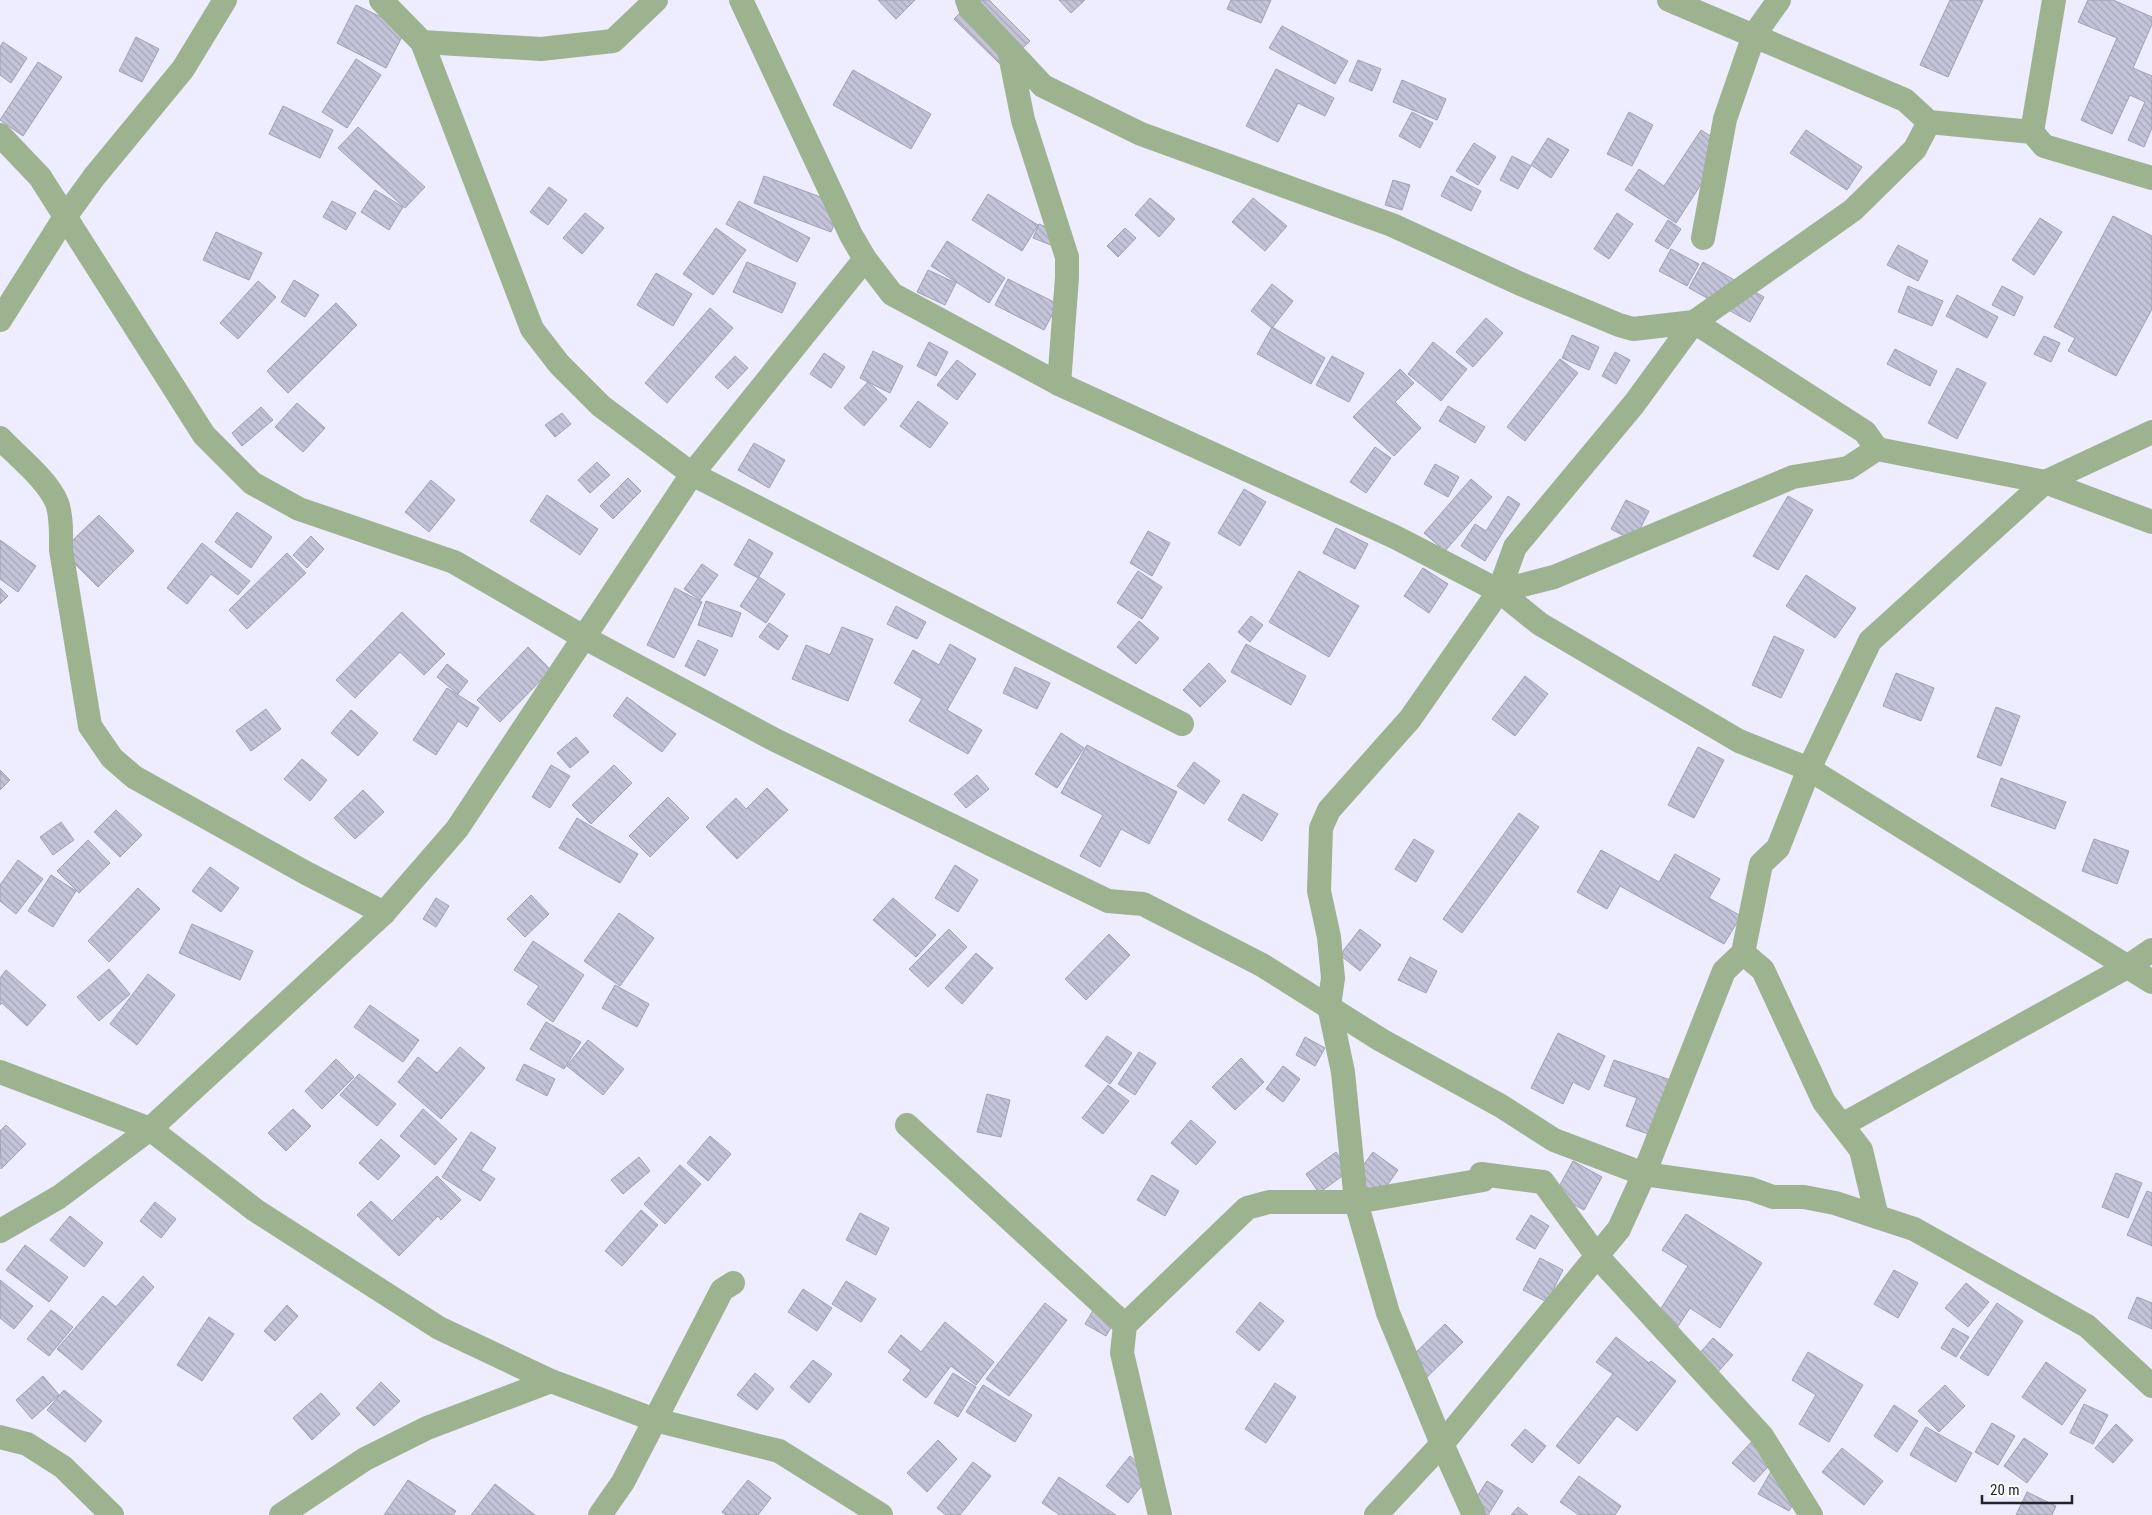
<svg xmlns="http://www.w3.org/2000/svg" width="2152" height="1515" font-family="'Roboto Condensed',sans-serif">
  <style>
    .building { fill: url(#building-back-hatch); stroke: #a1a1b5 }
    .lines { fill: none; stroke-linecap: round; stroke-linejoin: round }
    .street { stroke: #9db38f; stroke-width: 24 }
  </style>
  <defs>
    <pattern id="building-back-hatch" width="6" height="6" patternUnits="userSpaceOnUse" patternTransform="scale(1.25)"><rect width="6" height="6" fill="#c3c3d9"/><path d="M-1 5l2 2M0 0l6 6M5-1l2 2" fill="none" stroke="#a7a7ba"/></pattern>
  </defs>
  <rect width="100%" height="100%" fill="#ededff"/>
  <g class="building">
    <path d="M878 0H915L896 19Z"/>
    <path d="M973 0H989L1030 41 1003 67 954 19Z"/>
    <path d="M1059 0H1085L1071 13Z"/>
    <path d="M1231 0H1271L1261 23 1227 9Z"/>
    <path d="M1950 0H1983L1948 77 1920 65Z"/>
    <path d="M2088 0H2113L2152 17V24L2133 68 2152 76V128L2144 147 2128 140 2145 102 2130 95 2112 134 2081 120 2117 38 2078 22Z"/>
    <path d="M356 5 406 29 386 68 337 43Z"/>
    <path d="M1282 26 1348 61 1335 84 1269 48Z"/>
    <path d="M136 37 159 49 142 82 119 71Z"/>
    <path d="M3 42 27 58 11 83 0 75V47Z"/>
    <path d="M356 59 381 75 347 128 322 112Z"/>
    <path d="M1358 60 1381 69 1372 91 1349 81Z"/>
    <path d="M38 62 62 77 23 136 0 120Z"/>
    <path d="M1276 69 1334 98 1325 116 1298 103 1278 142 1246 126Z"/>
    <path d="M853 70 931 114 911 149 833 105Z"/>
    <path d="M1402 80 1446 99 1437 120 1393 102Z"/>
    <path d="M283 106 333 130 320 158 269 134Z"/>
    <path d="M1412 112 1433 123 1420 148 1399 136Z"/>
    <path d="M1629 112 1653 125 1632 166 1607 154Z"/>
    <path d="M358 127 425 187 405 208 338 148Z"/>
    <path d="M1701 130 1726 146 1676 223 1625 190 1639 169 1664 186Z"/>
    <path d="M1806 130 1862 167 1847 190 1790 153Z"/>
    <path d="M1548 138 1569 150 1551 178 1531 165Z"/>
    <path d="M1474 143 1496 157 1478 185 1456 171Z"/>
    <path d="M1512 156 1531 166 1518 189 1500 180Z"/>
    <path d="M764 176 842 205 831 232 754 203Z"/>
    <path d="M1451 176 1481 191 1471 211 1441 196Z"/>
    <path d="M1393 180 1410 185 1402 210 1385 205Z"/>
    <path d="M549 187 567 200 548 225 530 212Z"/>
    <path d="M375 190 403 207 389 230 361 212Z"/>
    <path d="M988 194 1038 225 1022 251 972 220Z"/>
    <path d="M1150 198 1175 219 1159 237 1135 215Z"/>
    <path d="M1253 198 1287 226 1265 251 1232 222Z"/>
    <path d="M332 201 356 213 346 230 323 217Z"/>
    <path d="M739 201 810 238 797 262 726 224Z"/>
    <path d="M585 213 604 228 582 254 563 238Z"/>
    <path d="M1617 213 1633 224 1609 259 1594 249Z"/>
    <path d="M2113 216 2152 236V309L2116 376 2068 351 2075 338 2054 327Z"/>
    <path d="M2040 218 2062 232 2034 275 2012 260Z"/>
    <path d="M1668 220 1681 229 1668 249 1655 241Z"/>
    <path d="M1039 224 1067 236 1061 249 1033 238Z"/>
    <path d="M716 228 746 250 713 295 683 274Z"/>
    <path d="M1125 228 1136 238 1118 257 1107 246Z"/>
    <path d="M216 232 262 253 249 280 203 260Z"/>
    <path d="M947 241 1005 278 989 303 931 266Z"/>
    <path d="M1898 245 1928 261 1918 281 1887 265Z"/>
    <path d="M1671 249 1699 264 1687 286 1659 271Z"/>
    <path d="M747 262 796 283 782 313 733 292Z"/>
    <path d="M1703 262 1764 297 1750 322 1689 288Z"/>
    <path d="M928 270 956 283 945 305 917 292Z"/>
    <path d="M656 273 692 294 673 326 637 305Z"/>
    <path d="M1008 279 1058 304 1044 330 995 305Z"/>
    <path d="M294 280 319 295 305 317 281 302Z"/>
    <path d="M258 281 276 297 238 339 220 323Z"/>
    <path d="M1272 284 1293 301 1272 328 1251 311Z"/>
    <path d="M1908 286 1943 301 1932 326 1898 312Z"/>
    <path d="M2002 286 2023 297 2014 316 1992 305Z"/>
    <path d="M1957 295 1998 317 1987 338 1946 316Z"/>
    <path d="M336 303 357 325 288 393 267 371Z"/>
    <path d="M336 303 357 325 288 393 267 371Z"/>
    <path d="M710 308 733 328 667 403 645 383Z"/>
    <path d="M1486 318 1503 333 1473 367 1456 352Z"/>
    <path d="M1272 327 1325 358 1311 384 1257 354Z"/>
    <path d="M1572 335 1599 347 1589 370 1562 358Z"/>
    <path d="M2044 336 2060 343 2051 362 2034 354Z"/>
    <path d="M929 342 948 352 936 376 917 366Z"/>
    <path d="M1433 342 1467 369 1441 401 1408 374Z"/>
    <path d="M1895 349 1937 371 1930 386 1887 364Z"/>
    <path d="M873 351 903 366 890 393 860 378Z"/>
    <path d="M1615 352 1630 360 1616 384 1602 376Z"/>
    <path d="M824 353 845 367 831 388 810 374Z"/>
    <path d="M735 356 748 368 728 389 715 377Z"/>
    <path d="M1332 356 1364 373 1349 402 1316 385Z"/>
    <path d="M1560 359 1578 373 1525 441 1507 427Z"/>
    <path d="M957 360 976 374 957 400 937 385Z"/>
    <path d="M1957 368 1986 383 1957 439 1928 423Z"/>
    <path d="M1400 369 1414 383 1395 402 1421 428 1394 456 1353 417Z"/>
    <path d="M868 382 887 399 864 426 844 408Z"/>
    <path d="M918 401 948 423 930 448 900 426Z"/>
    <path d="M297 403 325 428 303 452 275 427Z"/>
    <path d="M1448 406 1485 427 1475 443 1439 421Z"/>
    <path d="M261 407 273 420 242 446 232 433Z"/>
    <path d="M562 413 571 424 555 437 545 425Z"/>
    <path d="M754 443 785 460 769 488 738 470Z"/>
    <path d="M1375 447 1391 458 1366 493 1350 482Z"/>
    <path d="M597 462 610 475 590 493 578 480Z"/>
    <path d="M1435 464 1459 477 1448 497 1424 484Z"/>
    <path d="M628 478 641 491 613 519 600 506Z"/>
    <path d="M1471 479 1492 497 1445 551 1424 533Z"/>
    <path d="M431 480 455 500 429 532 405 512Z"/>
    <path d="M1244 489 1266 502 1240 546 1218 533Z"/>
    <path d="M547 495 598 529 580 555 530 521Z"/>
    <path d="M1508 496 1520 504 1485 561 1461 546 1475 524 1486 531Z"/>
    <path d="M1788 496 1813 510 1778 570 1753 556Z"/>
    <path d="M1626 500 1649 511 1634 541 1611 529Z"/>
    <path d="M237 512 272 537 251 568 215 542Z"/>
    <path d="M99 515 134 551 98 587 62 551Z"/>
    <path d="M99 515 134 551 98 587 62 551Z"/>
    <path d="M1336 528 1368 544 1355 569 1323 553Z"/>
    <path d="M1148 531 1170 543 1152 576 1130 563Z"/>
    <path d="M311 536 324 549 307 568 293 555Z"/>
    <path d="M749 539 773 553 758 578 734 565Z"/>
    <path d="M0 540 36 566 18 592 0 579Z"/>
    <path d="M202 543 250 581 238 595 211 574 187 604 167 588Z"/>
    <path d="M287 553 306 573 247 629 229 610Z"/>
    <path d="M702 564 718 575 700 600 684 589Z"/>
    <path d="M1423 568 1448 584 1429 613 1404 596Z"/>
    <path d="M1138 571 1162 587 1142 619 1117 603Z"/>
    <path d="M1299 571 1359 606 1329 657 1269 622Z"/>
    <path d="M1806 575 1856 608 1835 638 1786 606Z"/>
    <path d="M759 577 785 594 766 623 740 606Z"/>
    <path d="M0 588 8 596 0 604Z"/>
    <path d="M675 588 702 602 674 658 647 645Z"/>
    <path d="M706 601 741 613 732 637 698 625Z"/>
    <path d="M896 606 926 622 917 639 887 624Z"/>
    <path d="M402 612 445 654 424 675 400 652 355 698 336 680Z"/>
    <path d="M1251 616 1263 625 1250 642 1238 632Z"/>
    <path d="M1139 621 1159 638 1136 664 1117 647Z"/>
    <path d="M769 623 788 636 778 650 759 637Z"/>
    <path d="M842 627 873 639 848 701 792 679 806 645 830 655Z"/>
    <path d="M1774 636 1804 650 1781 698 1752 685Z"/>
    <path d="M698 640 718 650 705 676 685 666Z"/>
    <path d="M950 644 976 659 947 710 982 730 968 754 909 721 922 699 894 683 913 650 939 665Z"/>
    <path d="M1246 644 1306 676 1291 705 1231 672Z"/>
    <path d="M528 647 551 670 500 722 477 700Z"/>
    <path d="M1209 663 1226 681 1200 707 1183 690Z"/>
    <path d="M447 664 468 681 458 694 437 677Z"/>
    <path d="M1015 667 1050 683 1037 709 1003 693Z"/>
    <path d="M1896 673 1934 688 1921 721 1883 706Z"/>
    <path d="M1525 676 1548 694 1515 736 1492 719Z"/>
    <path d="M447 688 479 708 467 727 458 721 436 755 413 740Z"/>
    <path d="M627 697 676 734 662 752 613 716Z"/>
    <path d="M1996 707 2020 716 2001 766 1977 757Z"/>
    <path d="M266 709 281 729 251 751 236 731Z"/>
    <path d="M351 710 378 733 358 756 331 733Z"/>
    <path d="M1061 733 1084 748 1057 788 1035 774Z"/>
    <path d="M576 737 589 752 570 768 557 753Z"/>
    <path d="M1087 745 1177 792 1149 844 1121 829 1100 867 1080 856 1103 815 1061 793Z"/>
    <path d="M1698 747 1724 760 1694 818 1668 805Z"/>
    <path d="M302 759 327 780 310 801 284 779Z"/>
    <path d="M1194 762 1220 781 1204 804 1177 786Z"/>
    <path d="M551 765 570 776 550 808 532 797Z"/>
    <path d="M614 765 632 783 591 824 572 805Z"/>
    <path d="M0 770 10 780 0 790Z"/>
    <path d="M977 775 989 789 966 808 954 794Z"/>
    <path d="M2001 778 2066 802 2055 829 1991 806Z"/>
    <path d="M767 788 788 810 737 859 706 827 736 798 746 809Z"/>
    <path d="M363 790 384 812 355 839 334 818Z"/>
    <path d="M1243 794 1278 814 1262 841 1228 820Z"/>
    <path d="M668 797 689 818 650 857 629 836Z"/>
    <path d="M116 810 142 835 120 857 94 832Z"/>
    <path d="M1519 813 1539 827 1462 933 1443 919Z"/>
    <path d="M577 818 638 854 620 883 559 848Z"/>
    <path d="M61 822 74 840 53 855 40 837Z"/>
    <path d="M1414 839 1434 851 1416 882 1395 869Z"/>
    <path d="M2094 839 2129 851 2117 884 2082 871Z"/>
    <path d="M88 840 110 863 79 893 57 871Z"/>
    <path d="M1601 850 1659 882 1675 854 1720 879 1709 898 1741 916 1724 944 1620 886 1607 909 1577 892Z"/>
    <path d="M18 860 43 879 16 914 0 901V885Z"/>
    <path d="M955 865 978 880 958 912 935 898Z"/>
    <path d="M210 867 239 888 221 912 192 891Z"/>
    <path d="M51 875 76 891 53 927 28 911Z"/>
    <path d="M138 888 160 909 109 962 88 941Z"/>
    <path d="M531 895 549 914 525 937 507 919Z"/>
    <path d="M436 898 449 906 436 927 423 919Z"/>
    <path d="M893 898 936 935 916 957 873 920Z"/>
    <path d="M619 913 654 938 620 986 584 961Z"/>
    <path d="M192 924 253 951 240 980 179 953Z"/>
    <path d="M949 929 967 947 928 987 909 969Z"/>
    <path d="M1360 929 1381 945 1360 971 1340 955Z"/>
    <path d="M1109 934 1130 955 1086 1000 1065 979Z"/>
    <path d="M533 941 584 975 553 1022 527 1004 539 986 514 970Z"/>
    <path d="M976 953 993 968 962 1004 945 988Z"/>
    <path d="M1410 957 1437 971 1426 993 1398 980Z"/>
    <path d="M109 969 130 994 99 1021 77 997Z"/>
    <path d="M6 970 46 1005 27 1026 2 1003 0 1005V978Z"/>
    <path d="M148 974 175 995 137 1045 110 1024Z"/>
    <path d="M615 985 649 1004 637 1027 602 1008Z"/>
    <path d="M370 1005 419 1040 403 1062 354 1027Z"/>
    <path d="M546 1022 581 1042 564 1069 530 1049Z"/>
    <path d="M1558 1033 1605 1056 1589 1090 1573 1082 1563 1104 1531 1088Z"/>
    <path d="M1107 1036 1132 1053 1110 1084 1085 1066Z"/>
    <path d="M1305 1037 1325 1048 1315 1066 1296 1055Z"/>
    <path d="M588 1040 624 1069 603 1095 567 1066Z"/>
    <path d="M460 1047 485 1068 441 1119 398 1082 418 1057 437 1073Z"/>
    <path d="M1139 1052 1156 1063 1135 1095 1118 1084Z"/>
    <path d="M1241 1058 1264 1082 1235 1110 1212 1087Z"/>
    <path d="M336 1059 354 1077 322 1109 305 1091Z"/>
    <path d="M1614 1060 1679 1083 1659 1138 1626 1126 1637 1098 1604 1086Z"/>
    <path d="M524 1064 555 1079 547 1096 516 1080Z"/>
    <path d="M1283 1066 1300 1079 1283 1102 1266 1089Z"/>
    <path d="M359 1074 396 1104 377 1126 340 1095Z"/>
    <path d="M1108 1085 1129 1101 1103 1134 1082 1118Z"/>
    <path d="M987 1094 1010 1100 1001 1137 977 1132Z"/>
    <path d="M293 1109 311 1126 286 1151 268 1133Z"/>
    <path d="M423 1109 457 1139 435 1165 400 1136Z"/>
    <path d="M1191 1120 1216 1142 1196 1165 1171 1143Z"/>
    <path d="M6 1125 26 1144 1 1169 0 1131Z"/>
    <path d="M471 1132 496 1148 481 1170 495 1179 480 1201 442 1177Z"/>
    <path d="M710 1136 731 1154 708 1181 687 1163Z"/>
    <path d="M381 1139 400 1156 378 1180 359 1163Z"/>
    <path d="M1336 1152 1349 1171 1319 1193 1306 1174Z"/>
    <path d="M1373 1152 1398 1170 1371 1208 1345 1190Z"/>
    <path d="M639 1157 650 1171 623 1194 611 1180Z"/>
    <path d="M1573 1161 1602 1177 1584 1210 1555 1194Z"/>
    <path d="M680 1165 701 1184 665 1224 644 1204Z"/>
    <path d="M2116 1173 2142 1183 2128 1218 2102 1207Z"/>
    <path d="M1152 1175 1179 1191 1165 1216 1137 1200Z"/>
    <path d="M437 1176 461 1200 441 1220 438 1216 399 1256 357 1215 371 1201 392 1221Z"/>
    <path d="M2147 1191 2152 1193V1246L2127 1235Z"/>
    <path d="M155 1202 176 1219 161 1238 140 1221Z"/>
    <path d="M641 1210 658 1225 622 1266 605 1251Z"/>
    <path d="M860 1213 889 1228 876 1255 846 1240Z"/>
    <path d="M1686 1214 1762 1263 1720 1328 1690 1308 1671 1337 1651 1324 1688 1266 1662 1250Z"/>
    <path d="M1531 1215 1549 1226 1535 1249 1516 1239Z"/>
    <path d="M70 1216 103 1243 84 1267 50 1240Z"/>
    <path d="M25 1245 68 1277 49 1302 6 1270Z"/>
    <path d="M1540 1258 1563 1270 1547 1302 1523 1290Z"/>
    <path d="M1894 1270 1918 1283 1898 1318 1874 1304Z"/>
    <path d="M143 1276 154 1287 82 1370 57 1349 103 1296 116 1307Z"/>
    <path d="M0 1280 33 1306 14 1329 0 1318Z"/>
    <path d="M846 1281 876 1299 861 1322 832 1304Z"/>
    <path d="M1966 1283 1989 1302 1968 1327 1945 1308Z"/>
    <path d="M803 1289 832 1308 817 1331 788 1312Z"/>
    <path d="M1101 1297 1122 1309 1106 1336 1085 1324Z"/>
    <path d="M2137 1297 2152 1303V1329L2128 1318Z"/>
    <path d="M1260 1302 1284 1321 1259 1351 1236 1332Z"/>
    <path d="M1045 1303 1067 1320 1009 1396 986 1379Z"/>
    <path d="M1997 1303 2023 1321 1988 1376 1960 1358Z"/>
    <path d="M287 1305 298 1316 275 1341 264 1331Z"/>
    <path d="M51 1310 73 1327 49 1356 27 1339Z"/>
    <path d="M209 1317 234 1334 202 1381 177 1365Z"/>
    <path d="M945 1322 994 1362 976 1385 951 1366 926 1398 903 1380 911 1370 888 1352 901 1335 921 1352Z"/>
    <path d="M1445 1324 1463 1342 1422 1382 1404 1364Z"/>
    <path d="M1953 1328 1969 1337 1956 1357 1941 1348Z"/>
    <path d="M1616 1337 1649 1363 1651 1361 1676 1381 1637 1431 1617 1416 1579 1464 1556 1446 1613 1374 1596 1362Z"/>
    <path d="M1713 1338 1733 1355 1710 1381 1690 1364Z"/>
    <path d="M1808 1352 1863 1385 1829 1442 1799 1424 1816 1395 1792 1380Z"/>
    <path d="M813 1360 832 1374 809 1403 790 1387Z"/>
    <path d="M2046 1362 2086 1390 2062 1425 2022 1397Z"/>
    <path d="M755 1373 774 1389 757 1410 737 1395Z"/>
    <path d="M953 1373 976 1387 958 1417 934 1403Z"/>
    <path d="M43 1376 59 1395 32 1419 16 1400Z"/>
    <path d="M381 1382 400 1401 374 1426 356 1408Z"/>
    <path d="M1275 1383 1296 1397 1266 1443 1245 1429Z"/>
    <path d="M983 1385 1032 1415 1015 1442 966 1412Z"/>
    <path d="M1945 1385 1965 1406 1939 1432 1918 1411Z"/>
    <path d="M64 1390 102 1421 85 1442 47 1410Z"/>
    <path d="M321 1393 340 1414 312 1440 293 1418Z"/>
    <path d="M2084 1404 2108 1415 2093 1444 2070 1433Z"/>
    <path d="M1894 1405 1918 1421 1897 1452 1874 1436Z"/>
    <path d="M1992 1423 2015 1436 1998 1465 1975 1452Z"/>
    <path d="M2116 1424 2133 1440 2113 1463 2095 1448Z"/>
    <path d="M1926 1427 1972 1453 1956 1482 1910 1455Z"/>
    <path d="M1525 1429 1546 1446 1532 1463 1511 1445Z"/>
    <path d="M2024 1438 2048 1454 2027 1483 2004 1466Z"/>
    <path d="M1754 1439 1776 1458 1754 1482 1732 1463Z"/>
    <path d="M938 1440 957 1459 927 1492 907 1473Z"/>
    <path d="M1842 1448 1883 1481 1864 1505 1822 1472Z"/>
    <path d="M1130 1456 1151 1474 1128 1503 1106 1486Z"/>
    <path d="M973 1462 991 1476 960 1515H946L937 1508Z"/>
    <path d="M1773 1468 1804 1485 1789 1511 1758 1494Z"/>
    <path d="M1579 1476 1621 1506 1615 1515H1579L1560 1502Z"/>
    <path d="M1059 1477 1116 1515H1060L1042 1503Z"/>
    <path d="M408 1480 456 1511 453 1515H384Z"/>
    <path d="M748 1480 771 1498 758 1515H726L722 1512Z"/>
    <path d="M1487 1481 1503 1491 1488 1515H1474L1468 1511Z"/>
    <path d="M495 1484 535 1515H471Z"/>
    <path d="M2027 1492 2056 1506 2052 1515H2016Z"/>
    <path d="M1518 1507 1528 1515H1511Z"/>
  </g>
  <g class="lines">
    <g class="street">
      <path d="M381 0 422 42 532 329 559 364 601 406 692 474 1182 724"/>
      <path d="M741 0 851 235 865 259 892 294 1059 384 1395 537 1499 591 1540 624 1739 741 1809 769 2152 982"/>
      <path d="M967 0 970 8 1043 86 1141 134 1392 225 1523 285 1619 325 1633 329 1694 322 1865 432 1877 449"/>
      <path d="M1669 0 1905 100 1929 122 2032 132 2044 146 2152 178"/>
      <path d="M422 42 541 49 613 41 656 0"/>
      <path d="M1009 50 1023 120 1067 257V277L1059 384"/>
      <path d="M2032 132 2054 0"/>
      <path d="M0 135 40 177 204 435 252 483 299 509 454 562 585 638 775 740 1108 901 1143 904 1262 965 1381 1040 1501 1106 1554 1140 1644 1174 1751 1189 1773 1197H1804L1835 1203 1914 1229 2087 1326 2152 1386"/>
      <path d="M1703 238 1725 119 1754 35 1779 0"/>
      <path d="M0 320 65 217 94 177 183 69 225 0"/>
      <path d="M0 438C17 456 48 480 57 503 62 517 61 535 61 550L90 726 112 758 134 777 306 873 384 913"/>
      <path d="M1499 591 1554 577 1793 477 1848 468 1877 449 2045 482 2152 522"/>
      <path d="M1743 953 1763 970 1824 1102 1861 1150 1877 1217"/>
      <path d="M0 1072 150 1129 255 1210 439 1328 551 1381"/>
      <path d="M907 1125 1125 1325"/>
      <path d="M1842 1125 2127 967 2152 950"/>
      <path d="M0 1231 59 1197 150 1129 384 913 457 829 692 474 865 259"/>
      <path d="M0 1437 27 1444 63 1467 112 1515"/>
      <path d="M281 1515 365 1459 427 1428 551 1381 655 1420 779 1451 881 1515"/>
      <path d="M600 1515 623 1482 722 1290 733 1283"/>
      <path d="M1160 1515 1122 1353 1125 1325 1247 1208 1269 1202H1356L1483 1180 1481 1174 1543 1182 1597 1256 1762 1436 1811 1515"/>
      <path d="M1376 1515 1442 1444 1619 1229 1644 1174 1724 971 1743 953 1761 864 1778 848 1809 769 1870 641 2045 482 2152 432"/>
      <path d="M1474 1515 1442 1444 1388 1313 1356 1202 1343 1072 1329 1006 1333 978 1329 937 1319 891 1321 828 1329 810 1410 719 1499 591 1515 547 1634 404 1694 322 1853 210 1915 149 1929 122"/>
    </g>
  </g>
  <path d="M1982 1495v8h90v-8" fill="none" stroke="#23232b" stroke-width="2.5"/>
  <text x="1990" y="1495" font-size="15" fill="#23232b" stroke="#fcfcfc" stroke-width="4" paint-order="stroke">20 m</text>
</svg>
